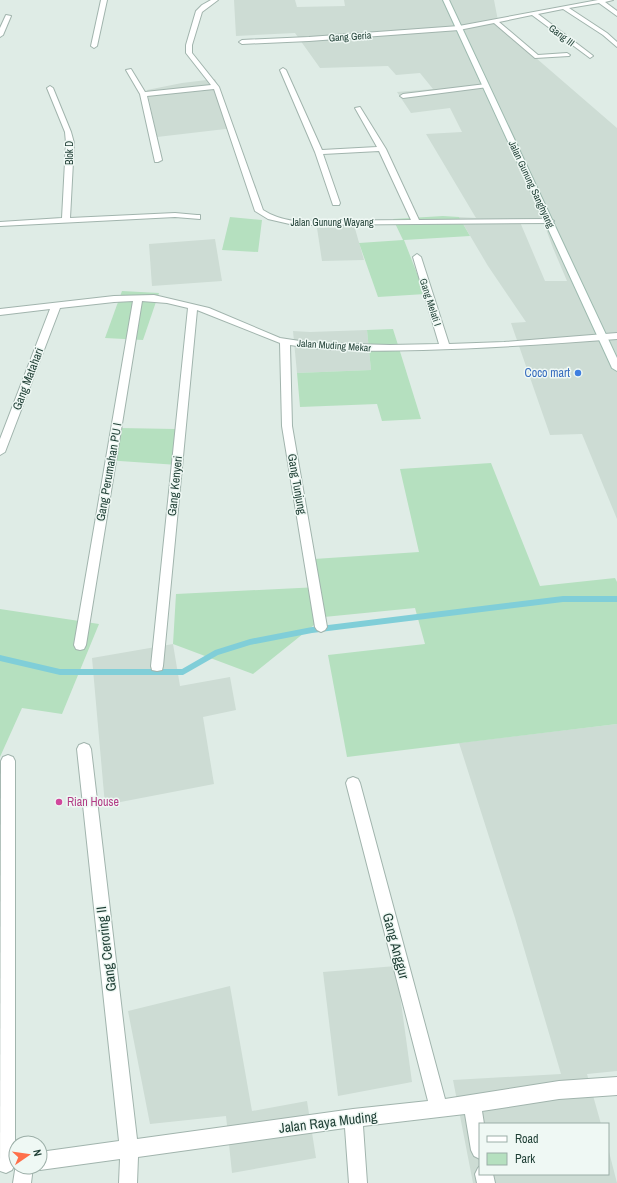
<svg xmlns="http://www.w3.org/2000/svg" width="617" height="1183" font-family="'Archivo Narrow',sans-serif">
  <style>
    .built { fill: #cddcd4; fill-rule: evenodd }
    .green { fill: #b5e0bf }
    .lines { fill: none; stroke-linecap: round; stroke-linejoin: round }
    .stream { fill: #80ced8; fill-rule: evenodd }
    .minor-casing { stroke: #a1b4ad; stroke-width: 2 }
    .secondary-casing { stroke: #9cb9ae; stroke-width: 2 }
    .minor { fill: #fff; fill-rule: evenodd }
    .secondary { fill: #fff; fill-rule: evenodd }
    .shop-dot { fill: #3f7fe0; stroke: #eff8f4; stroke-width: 1.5 }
    .hotel-dot { fill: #d1479c; stroke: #eff8f4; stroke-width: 1.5 }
    .labels { text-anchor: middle; stroke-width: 3; stroke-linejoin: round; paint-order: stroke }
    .far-street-label { font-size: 10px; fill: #1e3e34; stroke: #eff8f4 }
    .shop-label { font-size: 12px; fill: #366cbe; stroke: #eff8f4; text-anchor: end }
    .street-label { font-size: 12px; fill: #1e3e34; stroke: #eff8f4 }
    .hotel-label { font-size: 12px; fill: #b23c85; stroke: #eff8f4; text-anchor: start }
    .near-street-label { font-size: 14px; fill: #1e3e34; stroke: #eff8f4 }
  </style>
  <rect width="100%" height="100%" fill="#dfece6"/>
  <g class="built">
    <path d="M234 0H295L297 7 345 6 344 0H494L499 26 617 128V519L582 434 550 435 511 323 526 322 488 266 459 217 476 218 426 134 462 132 450 108 411 113 397 92 433 89 420 73 396 75 388 66 320 68 295 33 236 36ZM543 221 553 248 567 281H545L520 222Z"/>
    <path d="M215 79 234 128 157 137 147 90 182 83Z"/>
    <path d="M354 225 364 260 322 261 317 228Z"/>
    <path d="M215 239 222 281 152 286 149 244Z"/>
    <path d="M367 330 371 370 297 373 293 331 310 332Z"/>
    <path d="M173 644 180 686 230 677 236 710 203 717 214 784 105 805 92 658Z"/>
    <path d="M617 724V1071L587 1074 601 1124H480V1174H608V1148L617 1183H473L453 1080 561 1074 515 918 459 743Z"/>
    <path d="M396 966 412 1082 338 1096 323 972Z"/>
    <path d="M230 986 252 1111 307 1101 316 1158 232 1173 226 1116 150 1124 128 1011Z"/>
  </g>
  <g class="green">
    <path d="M443 216 459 217 470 236 404 240 425 294 378 297 359 243 403 240 393 219Z"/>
    <path d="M230 217 262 220 258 252 222 250Z"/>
    <path d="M122 291 159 293 143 340 105 338Z"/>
    <path d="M393 329 421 419 382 421 377 404 300 407 297 373 371 370 367 330Z"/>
    <path d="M120 428 175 429 178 465 105 460Z"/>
    <path d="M491 463 540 586 615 578 617 582V724L347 757 328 655 425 644 415 608 324 617 253 674 173 644 176 594 319 587 314 559 419 552 400 469Z"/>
    <path d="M0 609 99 624 62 714 22 708 0 757Z"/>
  </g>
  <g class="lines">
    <path class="stream" d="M563 596H617V602H563L312 633 250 645 218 655 183 675H60L0 661V655L60 669H182L215 650 250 639 312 627Z"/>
    <defs>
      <g id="minor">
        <path d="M101 0H107L97 46 94 48 91 46Z"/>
        <path d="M211 0H218L202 12 192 45V53L219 87 263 210C272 216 282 219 294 221L411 220 379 151 323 154 340 203 339 205H333L315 152 280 70 283 68 286 70 322 150 377 147 355 108 360 107 386 149 419 220 550 219 554 221 550 223 294 225 268 219 255 211 214 89 147 96 162 160 158 162H155L140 94 126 70 131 69 145 92 211 85 186 53V45L196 11 202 5Z"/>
        <path d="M598 0H613L605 2 617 11V16L599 3 569 8 607 33 617 42V47L603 35 563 9 538 14 592 55 593 56 590 58 532 15 499 22 538 55 567 53 570 55 569 56 535 58 494 23 459 30 309 41 242 44 239 42 242 40 309 37 459 26Z"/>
        <path d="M6 15 11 16 3 35 0 37V28Z"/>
        <path d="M486 84 489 86 488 87 403 98 400 96 403 94Z"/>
        <path d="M50 86 53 88 71 132 74 143 70 218 175 213 197 215H200V219L175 217 0 226V222L62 218 66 143 65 132 47 88Z"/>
        <path d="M417 254 421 257 449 344 504 342 617 333V339C552 344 488 348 423 350 379 351 333 352 290 345L292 426 327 627 325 630 321 632 317 630 315 627 282 426 280 343 197 310 163 666 162 670 157 671 152 670 151 666 188 308 167 303 142 301 86 645 84 649 80 650 76 649 74 645 133 301 114 302 60 308 5 452 0 455V439L50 309 0 315V309L114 296 154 295 209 308 280 338 313 343 390 345 439 344 413 257Z"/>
        <path d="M84 743 89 745 91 749 137 1139 353 1109 428 1101 346 783 348 779 353 777 358 779 360 783 445 1099 559 1081 617 1077V1095L559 1099 482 1111 484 1124H480V1159L474 1156 471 1150 465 1114 363 1126 367 1183H349L345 1128 138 1157 137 1183H119L120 1159 40 1170 34 1167H40V1152L119 1141 77 749 79 745Z"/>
        <path d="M8 755 13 757 15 761V1164L12 1170 6 1173 0 1171 1 761 3 757Z"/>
        <path d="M16 1164V1167H33L31 1183H13Z"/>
        <path d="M480 1166V1174H493L495 1183H477L475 1174 478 1168Z"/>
      </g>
      <path id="secondary" d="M443 0H449L617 358V371L612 368Z"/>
    </defs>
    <use href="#minor" class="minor-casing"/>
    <use href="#secondary" class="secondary-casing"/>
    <use href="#minor" class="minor"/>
    <use href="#secondary" class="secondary"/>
  </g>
  <circle class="shop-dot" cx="578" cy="373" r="4"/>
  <circle class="hotel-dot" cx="59" cy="802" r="4"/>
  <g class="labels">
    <g class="far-street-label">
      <text transform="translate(562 35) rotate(37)" y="4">Gang III</text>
      <text transform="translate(350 36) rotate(-4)" y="4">Gang Geria</text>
      <text transform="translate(69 153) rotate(-90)" y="4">Blok D</text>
      <text transform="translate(532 184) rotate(65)" y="4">Jalan Gunung Sanghyang</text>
      <text x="332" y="226">Jalan Gunung Wayang</text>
      <text transform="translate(431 302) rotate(72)" y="4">Gang Melati I</text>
      <text transform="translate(334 345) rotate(4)" y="4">Jalan Muding Mekar</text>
    </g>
    <g class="shop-label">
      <text x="570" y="377">Coco mart</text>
    </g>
    <g class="street-label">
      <text transform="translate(28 379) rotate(-69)" y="4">Gang Matahari</text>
      <text transform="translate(109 472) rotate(-80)" y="4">Gang Perumahan PU I</text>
      <text transform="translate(297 484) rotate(80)" y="4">Gang Tunjung</text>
      <text transform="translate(175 486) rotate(-84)" y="4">Gang Kenyeri</text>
    </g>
    <g class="hotel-label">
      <text x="67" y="806">Rian House</text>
    </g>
    <g class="near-street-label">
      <text transform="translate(396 946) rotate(75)" y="5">Gang Anggur</text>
      <text transform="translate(106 949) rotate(-97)" y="5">Gang Ceroring II</text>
      <text transform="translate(328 1122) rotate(-7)" y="5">Jalan Raya Muding</text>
    </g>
  </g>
  <rect x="479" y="1123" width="130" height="52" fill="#eff8f4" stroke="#9baea7"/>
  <rect x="487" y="1136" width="20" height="6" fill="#ffffff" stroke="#9baea7"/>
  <text x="515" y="1143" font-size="12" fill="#1e3e34">Road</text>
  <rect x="487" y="1153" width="20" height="12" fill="#b5e0bf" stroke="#9baea7"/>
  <text x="515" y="1163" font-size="12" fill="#1e3e34">Park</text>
  <g transform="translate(28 1155) rotate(77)"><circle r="19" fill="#eff8f4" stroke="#9baea7"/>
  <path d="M0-3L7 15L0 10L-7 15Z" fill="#ff6f4a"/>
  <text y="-6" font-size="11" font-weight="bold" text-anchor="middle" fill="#1e3e34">N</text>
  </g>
</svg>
